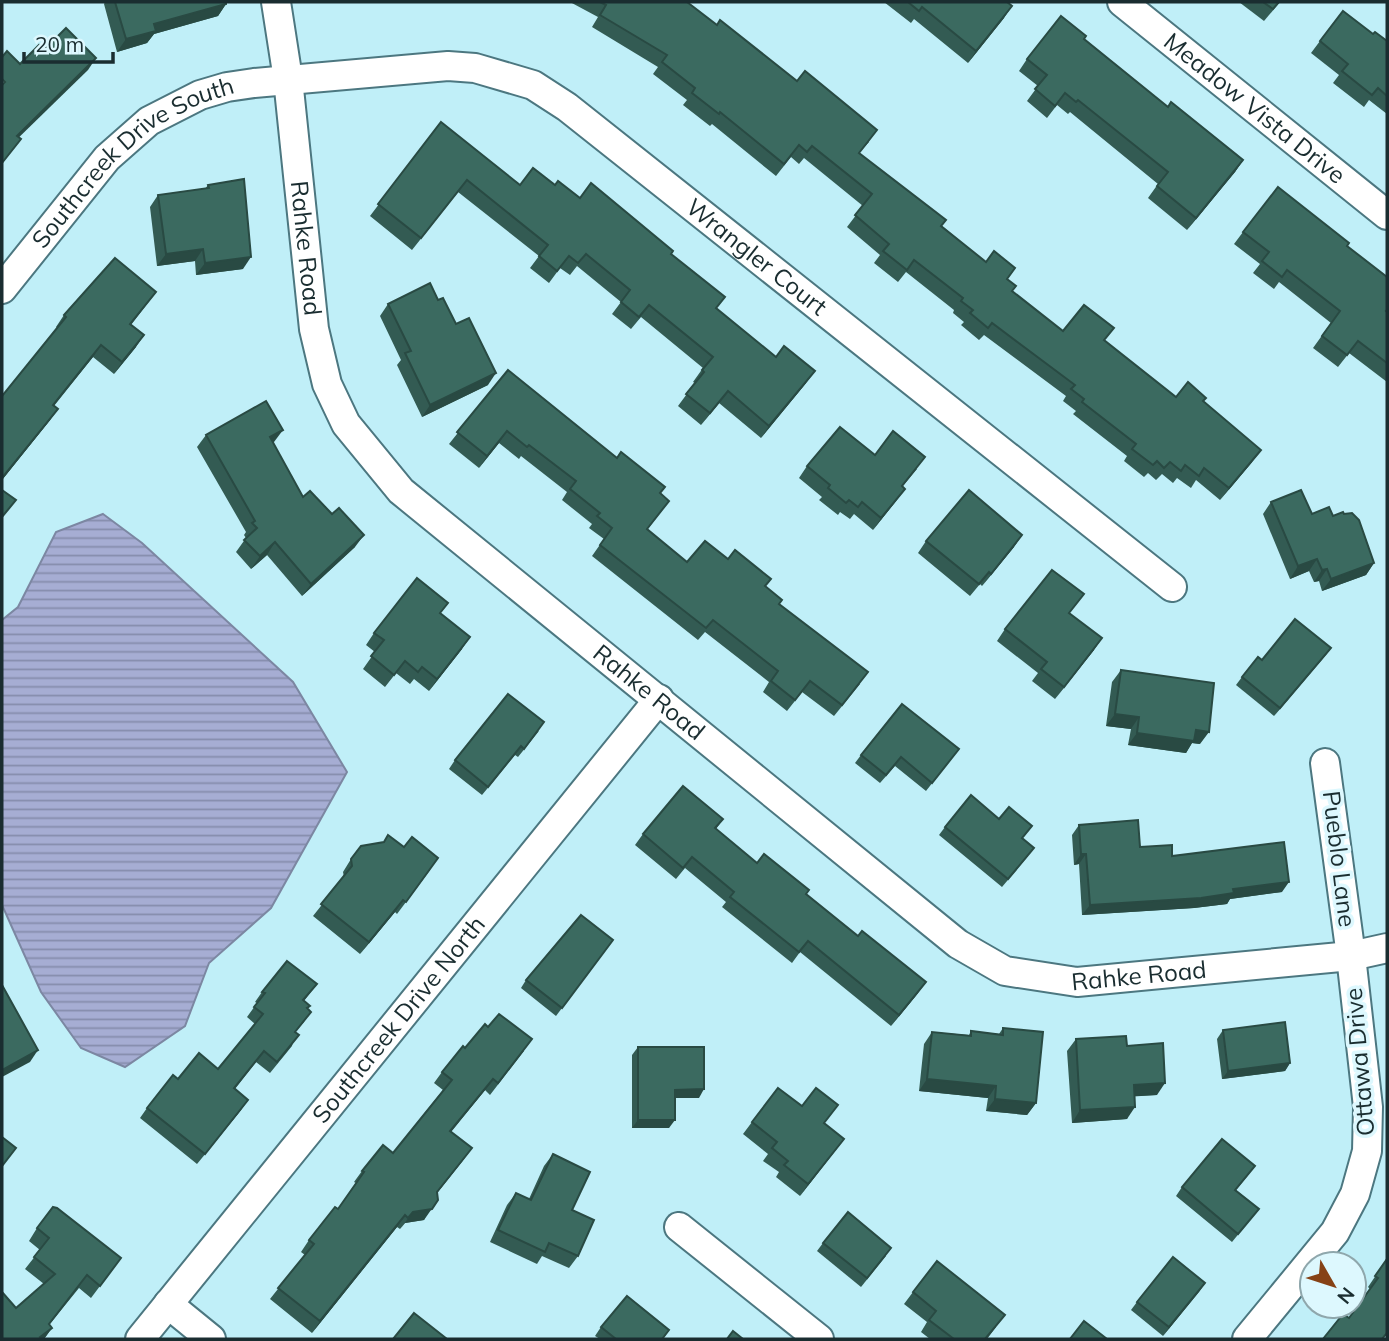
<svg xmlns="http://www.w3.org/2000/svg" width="1389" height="1341" font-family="Mulish,sans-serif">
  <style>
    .water { fill: url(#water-rules); stroke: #7c87a2; stroke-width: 2 }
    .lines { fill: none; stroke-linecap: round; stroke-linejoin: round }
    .minor-casing { stroke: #4c7780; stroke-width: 32 }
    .minor { stroke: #fff; stroke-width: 28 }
    .wall { fill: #335b53 }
    .shaded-wall { fill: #294a43 }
    .building { fill: #3b6a60; stroke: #294a43; stroke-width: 2 }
    .labels { text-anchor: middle; stroke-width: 7; stroke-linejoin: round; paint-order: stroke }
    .street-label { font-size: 24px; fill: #1a2d30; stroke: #ddf8fe }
  </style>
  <defs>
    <pattern id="water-rules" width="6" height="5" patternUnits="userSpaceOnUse" patternTransform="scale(1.75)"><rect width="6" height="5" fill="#a6add3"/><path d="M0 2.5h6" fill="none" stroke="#868dac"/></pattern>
  </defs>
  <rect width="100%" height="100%" fill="#c0eff8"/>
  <path class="water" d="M103 514 142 543 293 682 347 772 271 908 209 963 185 1026 125 1067 81 1048 41 992 2 905V620L18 607 56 532Z"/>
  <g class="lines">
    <defs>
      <g id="minor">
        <path id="s1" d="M276 2 288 79 314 329 327 384 346 424 401 491 958 944 1005 971 1077 982 1351 956 1387 948"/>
        <path id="s2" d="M1122 2 1387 215"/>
        <path id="s3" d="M2 289 107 158 149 121 200 95 227 87 254 83 448 66 475 68 533 85 567 107 1172 587"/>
        <path d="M679 1227 819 1339"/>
        <path d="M168 1304 211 1339"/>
        <path id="s4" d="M140 1339 659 699"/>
        <path d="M1247 1339 1335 1232 1355 1194 1367 1151 1368 1107 1351 956 1325 763"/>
      </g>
    </defs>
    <use href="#minor" class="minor-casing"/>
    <use href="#minor" class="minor"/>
  </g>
  <g class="wall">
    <path d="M105 2H226V4L218 16 154 34 147 43 117 52 104 4Z"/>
    <path d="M570 2H687L869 142 859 153 942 226 1007 280 1012 291 1063 331 1105 341 1176 397 1203 402 1252 462 1220 500 1196 480 1191 488 1177 478 1173 483 1162 474 1156 480 1148 473 1144 477 1124 461 1127 456 1073 414 1076 411 1063 401 1066 396 984 335 979 340 961 325 964 322 953 313 954 310 906 272 898 282 874 263 880 255 847 227 863 206 804 158 799 164 791 157 776 176 712 124 710 126 683 105 687 100 653 74 658 67 592 27 598 17Z"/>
    <path d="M884 2H1007L1004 18 968 63 914 19 911 23Z"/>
    <path d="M1239 2H1280L1264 21Z"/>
    <path d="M1373 34 1387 41V114L1369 100 1364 107 1333 83 1339 75 1311 53 1320 41Z"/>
    <path d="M1084 39 1168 107 1243 160 1235 172 1187 230 1148 198 1158 184 1070 112 1068 114 1057 105 1047 118 1027 101 1038 86 1019 71 1027 59Z"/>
    <path d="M441 122 520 185H555L580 198 671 254 717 309 806 383 761 438 719 403 701 425 678 406 695 383 693 382 703 368 641 317 631 329 612 314 621 302 577 266 570 275 560 268 549 283 530 268 539 256 458 192 412 250 370 216Z"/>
    <path d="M208 185 243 269 196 275 195 261 157 266 150 207 158 195 205 189Z"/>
    <path d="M1243 232 1347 247 1387 312V382L1349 353 1338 367 1313 348 1331 323 1279 282 1274 289 1253 273 1260 264 1234 244Z"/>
    <path d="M156 292 131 325 136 347 114 374 93 357 54 406 50 420 2 480V396L57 328 56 327 64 315Z"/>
    <path d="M438 300 456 324 488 385 422 417 397 365 401 360 380 316 388 304Z"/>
    <path d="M508 370 669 501 647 530 687 562 728 559 771 579 765 586 779 604 860 684 834 716 802 692 787 711 763 692 769 682 705 632 698 640 592 556 604 539 589 528 592 524 562 500 567 492 521 456 519 459 499 443 479 468 449 444Z"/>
    <path d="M206 435 274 442 273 443 303 497 355 547 302 596 267 555 251 569 236 552 246 538 244 535 246 532 197 447Z"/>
    <path d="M875 455 917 469 902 487 896 501 873 530 854 514 850 519 840 512 838 515 819 500 822 497 799 478 807 466Z"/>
    <path d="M1271 502 1312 514 1333 516 1374 563 1366 575 1322 591 1319 581 1314 582 1309 571 1290 579 1263 514Z"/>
    <path d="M926 541 1014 547 982 586 980 584 970 596 918 553Z"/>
    <path d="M1070 613 1094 650 1055 699 1032 681 1038 673 997 641 1005 629Z"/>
    <path d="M441 614 462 649 429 691 414 679 410 684 396 673 385 687 363 669 375 652 366 645 374 633Z"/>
    <path d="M1331 648 1274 716 1236 685 1242 677Z"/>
    <path d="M1121 670 1200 744 1192 743 1186 753 1128 745 1131 729 1106 726 1112 682Z"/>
    <path d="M539 731 518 757 515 755 482 795 449 769 455 760Z"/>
    <path d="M959 749 926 791 895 766 880 783 855 763 861 755Z"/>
    <path d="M723 819 716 829 757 863 806 894 918 993 891 1026 800 952 792 963 722 907 726 902 685 868 676 879 635 845 643 834Z"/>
    <path d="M999 819 1026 834 1022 838 1028 856 1002 887 939 835 945 827Z"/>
    <path d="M1079 825 1140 847 1282 892 1230 899 1227 904 1194 908 1082 915 1079 864 1074 865 1072 835Z"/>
    <path d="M351 859 430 870 397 914 395 912 360 954 313 916 344 877 343 872Z"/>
    <path d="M613 940 556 1016 521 988 526 980Z"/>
    <path d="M317 984 304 1001 308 1009 304 1022 295 1032 292 1046 270 1073 256 1062 235 1089 241 1110 197 1164 140 1118 147 1108 178 1079 218 1069 255 1024 247 1017 257 1003 255 1002 262 992Z"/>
    <path d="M1003 1028 1036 1103 1027 1115 986 1111 988 1098 919 1091 924 1044 932 1032 969 1035 971 1031 999 1034Z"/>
    <path d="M1223 1030 1290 1063 1285 1071 1222 1079 1217 1039Z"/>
    <path d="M1076 1039 1127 1046 1157 1095 1135 1096 1127 1119 1072 1123 1067 1051Z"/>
    <path d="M638 1047 699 1098H675L669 1128H632V1055Z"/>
    <path d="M465 1048 524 1051 490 1095 485 1090 451 1131 464 1159 437 1193 424 1220 405 1223 400 1229 397 1227 312 1333 270 1299 305 1255 301 1252 309 1240 338 1209 356 1183 354 1182 362 1171 393 1153 443 1090 434 1083 442 1072Z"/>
    <path d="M752 1122 824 1124 844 1139 800 1196 776 1177 779 1172 763 1161 768 1154 743 1134Z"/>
    <path d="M553 1154 572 1210 578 1256 569 1268 542 1256 537 1264 490 1242 507 1205 516 1193 529 1199 544 1166Z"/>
    <path d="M1249 1174 1236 1190 1259 1209 1232 1242 1176 1196 1182 1187Z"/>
    <path d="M37 1228 121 1258 91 1298 79 1288 49 1325 52 1328 44 1339H2L16 1308 44 1284 25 1269 40 1250 29 1241Z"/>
    <path d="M823 1243 886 1256 861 1287 817 1251Z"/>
    <path d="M1387 1259V1334L1383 1339H1323L1349 1318 1370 1289 1368 1287Z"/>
    <path d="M1205 1283 1163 1336 1131 1310 1137 1302Z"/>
    <path d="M913 1292 996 1327 987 1339H930L921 1332 927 1322 904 1304Z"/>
    <path d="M601 1327 669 1330 663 1339H600L595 1336Z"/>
  </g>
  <g class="shaded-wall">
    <path d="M226 4 218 16 154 34 147 43 117 52 126 39 154 24Z"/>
    <path d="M1012 6 1004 18 968 63 976 51Z"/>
    <path d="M96 58 88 70 8 148 17 136Z"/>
    <path d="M1243 160 1235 172 1187 230 1196 218Z"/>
    <path d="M203 249 195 261 157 266 166 254Z"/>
    <path d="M251 257 243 269 196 275 205 263Z"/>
    <path d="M144 335 136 347 114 374 122 362Z"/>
    <path d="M101 345 93 357 45 416 53 405Z"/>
    <path d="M815 371 806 383 761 438 769 426Z"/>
    <path d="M496 373 488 385 422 417 430 405Z"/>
    <path d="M728 391 719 403 701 425 710 413Z"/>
    <path d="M58 409 50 420 2 480V478Z"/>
    <path d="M283 430 274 442 262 449 270 437Z"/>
    <path d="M507 431 499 443 479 468 487 456Z"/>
    <path d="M1261 450 1252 462 1220 500 1229 488Z"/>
    <path d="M905 489 896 501 873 530 881 518Z"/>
    <path d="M364 535 355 547 302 596 311 584Z"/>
    <path d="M1022 535 1014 547 982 586 991 574Z"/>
    <path d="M275 542 267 555 251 569 260 556Z"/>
    <path d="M1317 559 1309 571 1290 579 1298 566Z"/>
    <path d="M1374 563 1366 575 1322 591 1331 579Z"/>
    <path d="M1327 569 1319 581 1314 582 1322 570Z"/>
    <path d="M470 637 462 649 429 691 437 679Z"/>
    <path d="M1102 638 1094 650 1055 699 1064 687Z"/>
    <path d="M1331 648 1325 656 1274 716 1280 708Z"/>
    <path d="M1115 714 1139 717 1131 729 1106 726Z"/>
    <path d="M1196 730 1209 732 1200 744 1192 743 1186 753 1128 745 1137 733Z"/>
    <path d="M1081 854H1086L1079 864 1074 865Z"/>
    <path d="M1289 882 1282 892 1230 899 1227 904 1194 908 1082 915 1090 905Z"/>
    <path d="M403 900 395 912 360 954 369 942Z"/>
    <path d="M926 982 918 993 891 1026 899 1015Z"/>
    <path d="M38 1050 30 1062 2 1077V1070Z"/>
    <path d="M1290 1063 1285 1071 1222 1079 1228 1071Z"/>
    <path d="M493 1079 485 1090 443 1142 450 1131Z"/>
    <path d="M927 1079 996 1086 988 1098 919 1091Z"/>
    <path d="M1165 1083 1157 1095 1125 1097 1134 1085Z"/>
    <path d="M704 1089 699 1098H669L675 1090Z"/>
    <path d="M995 1099 1036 1103 1027 1115 986 1111Z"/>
    <path d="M248 1100 241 1110 197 1164 205 1154Z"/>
    <path d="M1135 1107 1127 1119 1072 1123 1080 1110Z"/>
    <path d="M638 1120H675L669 1128H632Z"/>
    <path d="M844 1139 835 1151 800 1196 808 1184Z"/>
    <path d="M472 1148 464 1159 429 1203 437 1192Z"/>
    <path d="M438 1200 424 1220 405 1223 400 1229 413 1212Z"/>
    <path d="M405 1215 397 1227 312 1333 320 1321Z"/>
    <path d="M1205 1283 1199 1292 1163 1336 1169 1327Z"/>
    <path d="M52 1328 44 1339H39L40 1337Z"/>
  </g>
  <g class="building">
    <path d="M115 2H226V4L154 24 156 31 126 39Z"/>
    <path d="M600 2H687L717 25 720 20 797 81 805 71 877 130 859 153 946 220 941 226 986 262 994 251 1015 268 1007 279 1016 286 1012 291 1063 331 1084 305 1114 328 1104 340 1176 397 1188 382 1206 398 1203 401 1261 450 1229 488 1204 468 1199 476 1185 465 1181 471 1170 462 1164 468 1157 461 1153 465 1132 449 1136 444 1082 402 1084 399 1071 389 1075 385 992 323 988 328 970 313 973 310 961 301 963 298 914 260 907 270 883 251 889 244 855 215 872 194 812 146 807 152 799 145 784 164 720 112 719 114 692 93 695 88 662 62 667 55 600 15 606 5Z"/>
    <path d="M908 2H1007L1012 6 976 51 922 7 919 11Z"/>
    <path d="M1263 2H1279L1273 9Z"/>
    <path d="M1343 11 1373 34 1375 32 1387 41V96L1378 88 1372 95 1342 71 1348 64 1320 41Z"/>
    <path d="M1061 16 1086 36 1084 39 1168 107 1171 102 1243 160 1196 218 1157 186 1168 172 1078 100 1076 102 1065 93 1055 106 1035 89 1047 75 1027 59Z"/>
    <path d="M66 28 96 58 17 136 21 139 2 163V85L5 82 2 79V57L7 51 20 64 39 45 44 50Z"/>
    <path d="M441 122 520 185 533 168 555 185 558 181 580 198 591 183 673 251 671 254 725 297 716 308 776 357 784 346 815 371 769 426 728 391 710 413 686 394 704 372 702 370 713 357 649 305 639 317 621 302 630 290 586 254 578 263 569 256 557 271 539 256 548 245 467 180 421 238 378 204Z"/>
    <path d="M244 179 251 257 205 263 203 249 166 254 158 195 209 188 208 185Z"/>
    <path d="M1278 187 1349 243 1347 246 1387 277V310L1386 311 1387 312V363L1358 341 1347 355 1322 336 1340 311 1287 270 1282 277 1262 261 1269 252 1243 232Z"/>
    <path d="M115 258 156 292 130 324 144 335 122 362 101 345 53 405 58 409 2 478V396L66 317 64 315Z"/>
    <path d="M430 283 438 300 443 298 456 324 469 318 496 373 430 405 405 353 411 351 388 304Z"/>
    <path d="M508 370 617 458 621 452 665 487 660 493 669 501 647 529 687 562 705 541 728 559 735 550 771 579 765 586 782 600 779 604 868 672 842 705 810 681 795 700 771 681 778 671 713 620 706 628 600 545 612 528 597 516 600 513 570 489 576 481 529 445 527 447 507 431 487 456 457 432Z"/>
    <path d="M266 401 283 430 270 437 303 497 310 491 332 514 339 508 364 535 311 584 275 542 260 556 244 540 257 528 252 523 255 521 206 435Z"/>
    <path d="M840 427 875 455 893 431 925 457 902 486 905 489 881 518 862 502 858 507 849 500 846 503 828 488 830 485 807 466Z"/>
    <path d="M2 490 16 500 2 517Z"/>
    <path d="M969 490 1022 535 991 574 989 572 979 584 926 541Z"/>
    <path d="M1301 490 1312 514 1329 507 1333 516 1343 512 1344 514 1352 513 1359 520 1374 563 1331 579 1327 569 1322 570 1317 559 1298 566 1271 502Z"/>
    <path d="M1052 570 1084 594 1069 613 1102 638 1064 687 1041 669 1047 662 1005 629Z"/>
    <path d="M417 578 448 603 440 613 470 637 437 679 422 667 418 672 405 661 394 675 371 656 384 640 374 633Z"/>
    <path d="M1295 619 1331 648 1280 708 1242 677 1258 657 1262 660Z"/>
    <path d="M1121 670 1214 683 1209 732 1196 730 1194 741 1137 733 1139 717 1115 714Z"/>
    <path d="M508 694 544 722 524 749 521 746 488 787 455 760Z"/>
    <path d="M902 704 959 749 932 783 901 757 886 775 861 755Z"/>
    <path d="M683 786 723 819 715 828 757 863 764 854 809 890 806 894 858 936 862 931 926 982 899 1015 808 941 799 952 730 897 734 892 692 857 683 868 643 834Z"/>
    <path d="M971 795 999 819 1009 807 1032 826 1022 838 1034 848 1008 879 945 827Z"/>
    <path d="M1138 820 1140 847 1172 845V856L1284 842 1289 882 1233 889 1234 893 1201 898 1090 905 1086 854H1081L1079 825Z"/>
    <path d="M388 835 404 847 412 837 438 858 406 902 403 900 369 942 321 904 352 866 351 859 361 846 384 842Z"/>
    <path d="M581 915 613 940 562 1008 526 980Z"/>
    <path d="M287 961 317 984 303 1000 310 1006 307 1008 311 1012 295 1032 299 1035 277 1062 264 1051 234 1088 248 1100 205 1154 147 1108 173 1075 178 1079 199 1053 218 1069 263 1014 254 1007 265 993 262 992Z"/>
    <path d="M2 985 38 1050 2 1070Z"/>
    <path d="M499 1014 532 1039 498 1083 493 1079 450 1131 472 1148 437 1192 438 1200 432 1209 413 1212 408 1218 405 1215 320 1321 278 1288 314 1244 309 1240 335 1207 338 1209 364 1172 362 1171 383 1145 393 1153 452 1080 442 1072 463 1046 465 1048 485 1024 488 1027Z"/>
    <path d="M1285 1022 1290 1063 1228 1071 1223 1030Z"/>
    <path d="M1003 1028 1043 1032 1036 1103 995 1099 996 1086 927 1079 932 1032 971 1036V1031L1003 1035Z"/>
    <path d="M1126 1036 1127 1046 1163 1043 1165 1083 1134 1085 1135 1107 1080 1110 1076 1039Z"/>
    <path d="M638 1047H704V1089L675 1090V1120H638Z"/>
    <path d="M778 1088 802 1106 816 1088 838 1105 824 1123 844 1139 808 1184 784 1165 788 1161 772 1148 777 1142 752 1122Z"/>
    <path d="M2 1137 16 1148 2 1166Z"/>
    <path d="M1222 1139 1255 1166 1235 1190 1259 1209 1238 1234 1182 1187Z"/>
    <path d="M553 1154 590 1172 572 1210 594 1220 578 1256 549 1243 545 1252 498 1230 516 1193 531 1200Z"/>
    <path d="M53 1207 57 1208 121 1258 100 1286 87 1275 49 1324 52 1328 40 1337 42 1339H2V1292L16 1308 55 1274 34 1257 49 1238 37 1228Z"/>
    <path d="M848 1212 891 1248 867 1278 823 1243Z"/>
    <path d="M1173 1257 1205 1283 1169 1327 1137 1302Z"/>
    <path d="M1387 1259V1333L1382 1339H1323L1343 1314 1349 1318 1378 1278 1375 1276Z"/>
    <path d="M937 1261 1005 1315 985 1339H954L929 1320 936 1311 913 1292Z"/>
    <path d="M627 1296 669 1330 662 1339H616L601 1327Z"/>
    <path d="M414 1313 447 1339H393Z"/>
    <path d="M1084 1321 1107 1339H1070Z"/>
    <path d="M733 1331 743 1339H727Z"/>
  </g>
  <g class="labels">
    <g class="street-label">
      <text dy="8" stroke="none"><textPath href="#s2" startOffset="170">Meadow Vista Drive</textPath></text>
      <text dy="8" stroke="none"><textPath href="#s3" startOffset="186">Southcreek Drive South</textPath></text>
      <text dy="8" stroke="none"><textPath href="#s1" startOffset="248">Rahke Road</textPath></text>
      <text dy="8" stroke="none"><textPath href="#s3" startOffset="901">Wrangler Court</textPath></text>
      <text dy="8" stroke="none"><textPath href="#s1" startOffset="836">Rahke Road</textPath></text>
      <text transform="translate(1339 859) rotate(83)" y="8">Pueblo Lane</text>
      <text dy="8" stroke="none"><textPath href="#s1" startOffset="1424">Rahke Road</textPath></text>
      <text dy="8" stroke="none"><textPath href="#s4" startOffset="411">Southcreek Drive North</textPath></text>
      <text transform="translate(1360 1062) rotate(-95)" y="8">Ottawa Drive</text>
    </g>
  </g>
  <rect width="1389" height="1341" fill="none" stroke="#1a2d30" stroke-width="7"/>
  <g transform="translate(1333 1285) rotate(129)"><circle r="33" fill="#ddf8fe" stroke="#8fa7ac" stroke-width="2"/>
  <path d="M0-5L12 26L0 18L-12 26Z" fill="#864216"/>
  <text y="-10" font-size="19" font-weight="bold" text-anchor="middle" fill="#1a2d30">N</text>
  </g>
  <path d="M24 52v10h89v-10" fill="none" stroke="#1a2d30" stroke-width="3.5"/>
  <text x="35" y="52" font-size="21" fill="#1a2d30" stroke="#ddf8fe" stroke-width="5" paint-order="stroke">20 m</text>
</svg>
